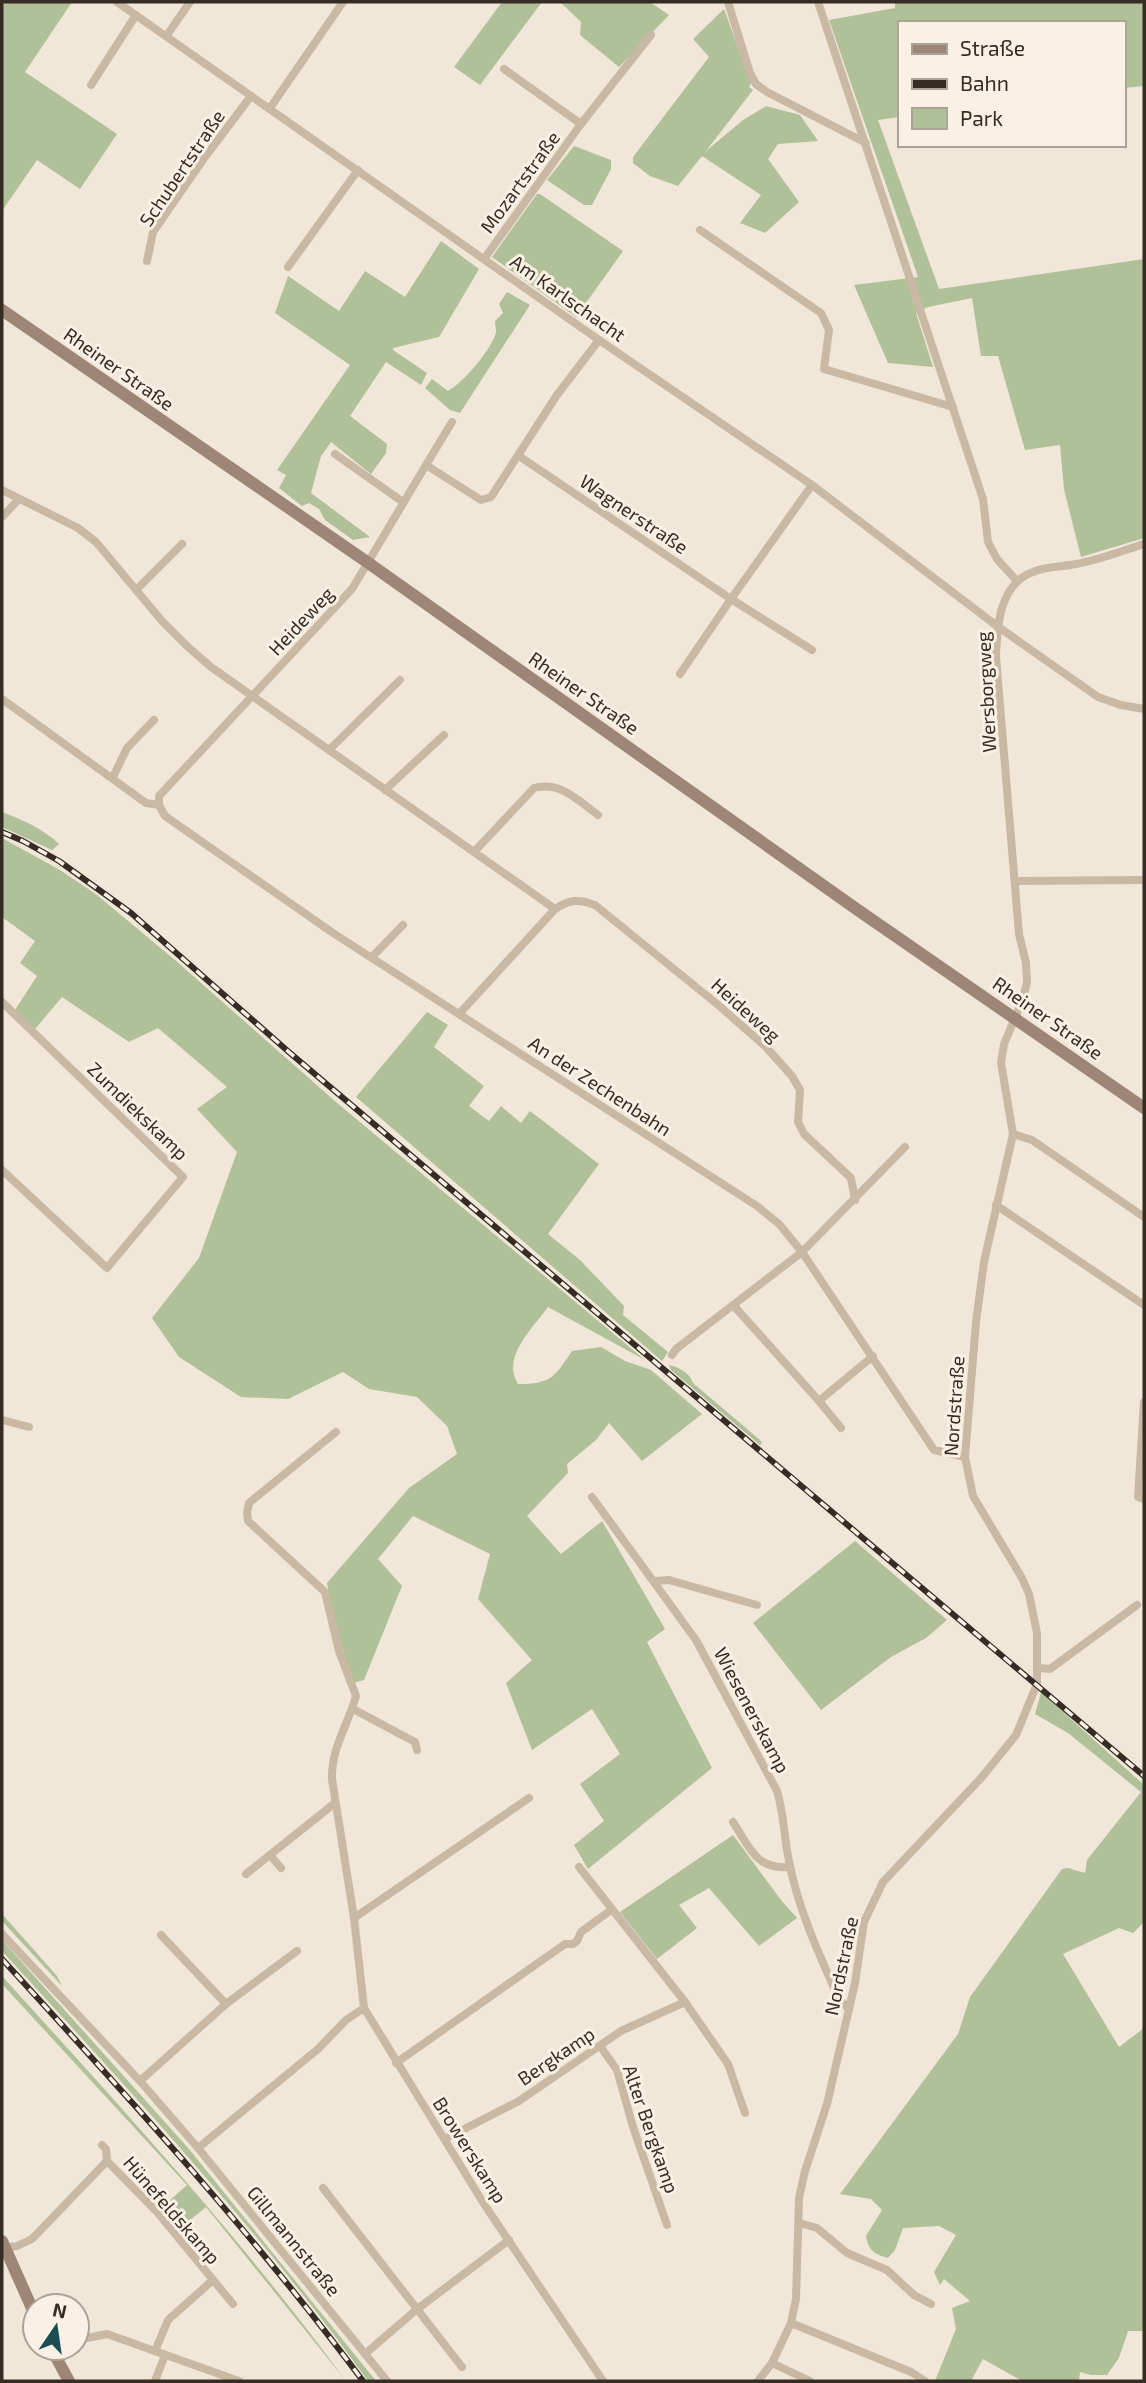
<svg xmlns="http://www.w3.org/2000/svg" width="1146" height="2383" font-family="'Exo 2',sans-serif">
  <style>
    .green { fill: #b0c098 }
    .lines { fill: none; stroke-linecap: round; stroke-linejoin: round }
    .street { stroke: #c9b8a4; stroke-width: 8 }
    .secondary { stroke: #9d8676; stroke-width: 12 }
    .rail-casing { stroke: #352c26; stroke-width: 6 }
    .rail { stroke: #f9f1e4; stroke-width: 3.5; stroke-dasharray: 10; stroke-linecap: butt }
    .labels { text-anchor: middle; stroke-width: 6; stroke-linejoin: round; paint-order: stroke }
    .street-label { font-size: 19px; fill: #352c26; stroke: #f9f1e4 }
  </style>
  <rect width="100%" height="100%" fill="#f1e7d8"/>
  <g class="green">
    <path d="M2 2H72L25 72 117 134 80 189 37 160 2 211Z"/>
    <path d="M502 2H542L480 85 454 67Z"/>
    <path d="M560 2H650L669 15 619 67 580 35 581 22Z"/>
    <path d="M895 2H1144V86L1123 88V23H899V117L878 120 939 289 1144 259V538L1081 557 1064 489 1060 445 1025 450 998 356H981L972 298 928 307 916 313 933 367 888 363 854 285 918 277 829 20 895 8Z"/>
    <path d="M724 9 751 83 749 87 753 90 706 151 743 120 766 106 800 115 818 141 778 144 768 159 799 202 765 233 740 223 761 195 702 156 678 186 650 176 633 163V157L709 57 693 39Z"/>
    <path d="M574 146 611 160V169L592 205H584L547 180Z"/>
    <path d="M537 194H540L623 251 576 317 492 257Z"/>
    <path d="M441 241 479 269 439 337 393 348V350L427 373 421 385 386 362 350 416 387 444 386 453 371 474 331 442 321 456 311 493 370 537 353 540 325 520 319 509 309 503 302 506 279 488 286 475 277 470 350 365 275 313 288 276 339 311 365 271 405 297Z"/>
    <path d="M507 292 530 305 460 413 450 410 425 388 432 379 448 391C462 384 493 348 496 332 496 328 495 324 495 321L503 313 499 304Z"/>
    <path d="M2 812C23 820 42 828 59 844L52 850 2 827Z"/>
    <path d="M2 838 60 870 97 895 175 960 336 1102 645 1360 548 1307C533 1328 501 1357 518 1384 552 1384 554 1377 572 1351L601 1347 625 1361 651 1370 702 1414 642 1461 609 1423 596 1440 567 1464 568 1473 527 1516 561 1554 602 1521 665 1629 647 1642 712 1768 588 1869 574 1845 604 1821 580 1784 620 1754 592 1709 532 1750 506 1683 532 1660 478 1599 490 1554 413 1516 378 1559 402 1586 364 1680 353 1683 332 1613 327 1583 409 1488 457 1454 447 1426 417 1397 369 1389 343 1372 288 1399 241 1397 179 1357 152 1318 199 1258 237 1152 197 1109 227 1087 158 1028 129 1042 62 997 35 1029 15 1010 37 976 20 963 35 941 2 917Z"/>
    <path d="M427 1012 448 1025 434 1047 484 1086 469 1106 489 1121 501 1106 521 1123 530 1111 599 1164 548 1234 580 1260 624 1306 623 1315 668 1352 662 1361 356 1097Z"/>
    <path d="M669 1365C679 1367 690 1373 693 1383L760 1440 762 1443 760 1445 671 1370Z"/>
    <path d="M855 1541 947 1620 926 1638 891 1657 821 1710 753 1623Z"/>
    <path d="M1041 1692 1144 1785V1922L1133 1933 1119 1928 1063 1954 1119 2047 1144 2028V2331H1128L1119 2358 1107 2375H1091L1080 2372 1079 2381H1022L983 2359 971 2381H935L956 2329 952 2308 970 2301 944 2279 940 2285 934 2272 956 2235 939 2226 903 2228 895 2250 888 2258C874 2254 868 2250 866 2236L882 2210 871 2199 840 2194 958 2034 970 1997 1062 1869 1068 1868 1085 1873 1087 1860 1141 1792 1068 1733 1035 1714Z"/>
    <path d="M733 1835 781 1900 797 1918 759 1946 709 1888 679 1905 697 1928 657 1959 620 1912Z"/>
    <path d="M2 1914 57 1976 62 1986 2 1921Z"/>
    <path d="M2 1940 189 2149 376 2381H368C258 2228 129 2090 2 1951Z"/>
    <path d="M2 1976C122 2108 241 2238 346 2381L206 2207 183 2226 179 2221 173 2226 159 2210 187 2185 2 1984Z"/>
  </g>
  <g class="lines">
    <g class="street">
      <path d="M117 2 599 340 812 485 997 626 1098 697 1121 705 1144 709"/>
      <path d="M728 2 750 73 756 84 767 92 866 143"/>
      <path d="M818 2 983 499 988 542 997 559 1017 581"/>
      <path d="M167 35 190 2"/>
      <path d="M504 69 581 124"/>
      <path d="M91 85 136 15"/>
      <path d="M270 108 343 2"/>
      <path d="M700 230 821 313 829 330 824 369 953 407"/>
      <path d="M484 259 581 124 651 35"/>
      <path d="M147 261 153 232 205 157 251 96"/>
      <path d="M288 267 358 170"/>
      <path d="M599 340 557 395 491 497 481 500 426 465 352 589 159 796V805L165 816 333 933 757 1206 779 1224 802 1252 934 1450 965 1457"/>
      <path d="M335 454 403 502"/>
      <path d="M519 456 731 599 680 674"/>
      <path d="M426 465 452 422"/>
      <path d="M812 485 731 599 812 650"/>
      <path d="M2 490 78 528 96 542 162 621 187 646 211 667 555 909"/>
      <path d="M2 517 19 499"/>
      <path d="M136 590 182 544"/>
      <path d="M2 699 146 803 159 805"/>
      <path d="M329 750 400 680"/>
      <path d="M113 777 127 748 154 720"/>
      <path d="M385 790 444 735"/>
      <path d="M474 852 534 788C561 781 577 800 598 815"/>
      <path d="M1016 881 1144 880"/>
      <path d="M372 957 403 925"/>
      <path d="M2 1002 183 1177 107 1268 2 1170"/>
      <path d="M460 1013 555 909C570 899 579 899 595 905L717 1004 765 1046 792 1076 800 1090 798 1122 804 1134 851 1178 855 1200"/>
      <path d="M1013 1134 1032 1140 1144 1217"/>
      <path d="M996 1205 1144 1305"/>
      <path d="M734 1306 819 1401"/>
      <path d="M672 1355 676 1349 802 1252 905 1147"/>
      <path d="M1144 1402 1138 1497 1144 1499"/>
      <path d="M2 1420 29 1427"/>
      <path d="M841 1428 819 1401 873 1356"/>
      <path d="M336 1432 249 1503 247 1513 248 1521 325 1592 339 1651 356 1696C348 1725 331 1748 332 1779L354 1918 364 2008 484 2204 603 2381"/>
      <path d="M592 1497 696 1640 777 1791C784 1814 784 1837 789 1861 798 1909 819 1954 839 1999L849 2009"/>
      <path d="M654 1581 669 1580 757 1605"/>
      <path d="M1039 1668 1050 1669 1137 1605"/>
      <path d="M353 1709 415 1742 417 1750"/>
      <path d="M733 1822C750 1848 756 1870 790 1867"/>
      <path d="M270 1855 281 1868"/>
      <path d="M579 1867 685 2002 728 2064 745 2113"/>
      <path d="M246 1874 335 1803"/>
      <path d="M354 1918 529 1798"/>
      <path d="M2 1934 140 2081 198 2148 387 2381"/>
      <path d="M161 1935 226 2004"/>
      <path d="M600 2046 617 2070 633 2127 667 2225"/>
      <path d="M396 2063 565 1944H573L577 1941 581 1932 611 1910"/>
      <path d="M140 2081 226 2004 297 1951"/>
      <path d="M445 2139 519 2101 621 2031 685 2002"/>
      <path d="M102 2145 106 2149 107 2161 157 2212 233 2304"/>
      <path d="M198 2148 318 2049 346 2020 364 2008"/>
      <path d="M323 2188 462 2367"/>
      <path d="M799 2223 817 2228 847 2253 887 2270 914 2295 931 2304"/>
      <path d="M2 2248 17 2246 32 2239 107 2161"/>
      <path d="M791 2323 911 2372 925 2381"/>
      <path d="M77 2340 107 2334 239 2381"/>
      <path d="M155 2351 168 2320 213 2280"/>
      <path d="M365 2354 416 2310 509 2240"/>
      <path d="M772 2363 810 2381"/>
      <path d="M155 2381 165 2355"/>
      <path d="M758 2381 772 2363 791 2323 796 2299 799 2198 805 2171 827 2104 855 1983 864 1922 883 1882 982 1777 1016 1735 1037 1684V1633L1029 1594 1022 1578 973 1496 965 1457 976 1322 984 1262 1013 1134 1001 1063 1004 1044 1023 999 1027 982 1026 963 1019 934 996 657C997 627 999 584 1033 572 1046 566 1062 567 1076 564 1099 560 1122 551 1144 544"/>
    </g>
    <g class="secondary">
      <path d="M2 310 367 562 855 908 1144 1108"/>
      <path d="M2 2241 35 2315"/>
      <path d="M51 2348 69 2381"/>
    </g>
    <defs>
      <g id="rail">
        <path d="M2 832 23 841 59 861 131 913 290 1053 1144 1776"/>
        <path d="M2 1959C127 2096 252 2232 363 2381"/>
      </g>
    </defs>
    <use href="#rail" class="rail-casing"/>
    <use href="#rail" class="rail"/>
  </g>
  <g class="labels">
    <g class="street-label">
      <text transform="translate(182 168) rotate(-56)" y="7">Schubertstraße</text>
      <text transform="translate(520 182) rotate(-54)" y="7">Mozartstraße</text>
      <text transform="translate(568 298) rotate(35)" y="7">Am Karlschacht</text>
      <text transform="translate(119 369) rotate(35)" y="7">Rheiner Straße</text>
      <text transform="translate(634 514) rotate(34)" y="7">Wagnerstraße</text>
      <text transform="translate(301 621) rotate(-47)" y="7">Heideweg</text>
      <text transform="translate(986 692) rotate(-93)" y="7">Wersborgweg</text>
      <text transform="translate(584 693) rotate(35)" y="7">Rheiner Straße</text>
      <text transform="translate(746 1010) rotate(42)" y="7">Heideweg</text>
      <text transform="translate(1048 1018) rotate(35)" y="7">Rheiner Straße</text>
      <text transform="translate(600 1086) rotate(33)" y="7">An der Zechenbahn</text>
      <text transform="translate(138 1111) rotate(44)" y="7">Zumdiekskamp</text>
      <text transform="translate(954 1406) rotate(-86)" y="7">Nordstraße</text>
      <text transform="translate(752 1710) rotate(62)" y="7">Wiesenerskamp</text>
      <text transform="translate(841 1966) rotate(-78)" y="7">Nordstraße</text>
      <text transform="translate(556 2056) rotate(-34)" y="7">Bergkamp</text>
      <text transform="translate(651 2129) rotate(71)" y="7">Alter Bergkamp</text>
      <text transform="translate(470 2150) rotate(58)" y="7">Browerskamp</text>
      <text transform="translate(172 2210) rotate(49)" y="7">Hünefeldskamp</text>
      <text transform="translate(294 2241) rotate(51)" y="7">Gillmannstraße</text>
    </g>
  </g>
  <rect width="1146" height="2383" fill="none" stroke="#352c26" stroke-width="7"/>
  <rect x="898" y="21" width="228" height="126" fill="#f9f1e4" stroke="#aba298" stroke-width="2"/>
  <rect x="912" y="44" width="35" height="10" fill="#9d8676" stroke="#aba298" stroke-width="2"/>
  <text x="960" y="56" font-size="21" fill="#352c26">Straße</text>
  <rect x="912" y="79" width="35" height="10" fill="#352c26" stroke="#aba298" stroke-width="2"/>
  <text x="960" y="91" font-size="21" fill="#352c26">Bahn</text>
  <rect x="912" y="108" width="35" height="21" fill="#b0c098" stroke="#aba298" stroke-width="2"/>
  <text x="960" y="126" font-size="21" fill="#352c26">Park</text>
  <g transform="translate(56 2327) rotate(13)"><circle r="33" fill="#f9f1e4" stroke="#aba298" stroke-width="2"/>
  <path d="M0-5L12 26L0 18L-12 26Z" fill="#1b4f56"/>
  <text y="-10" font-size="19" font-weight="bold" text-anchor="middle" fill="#352c26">N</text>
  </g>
</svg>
